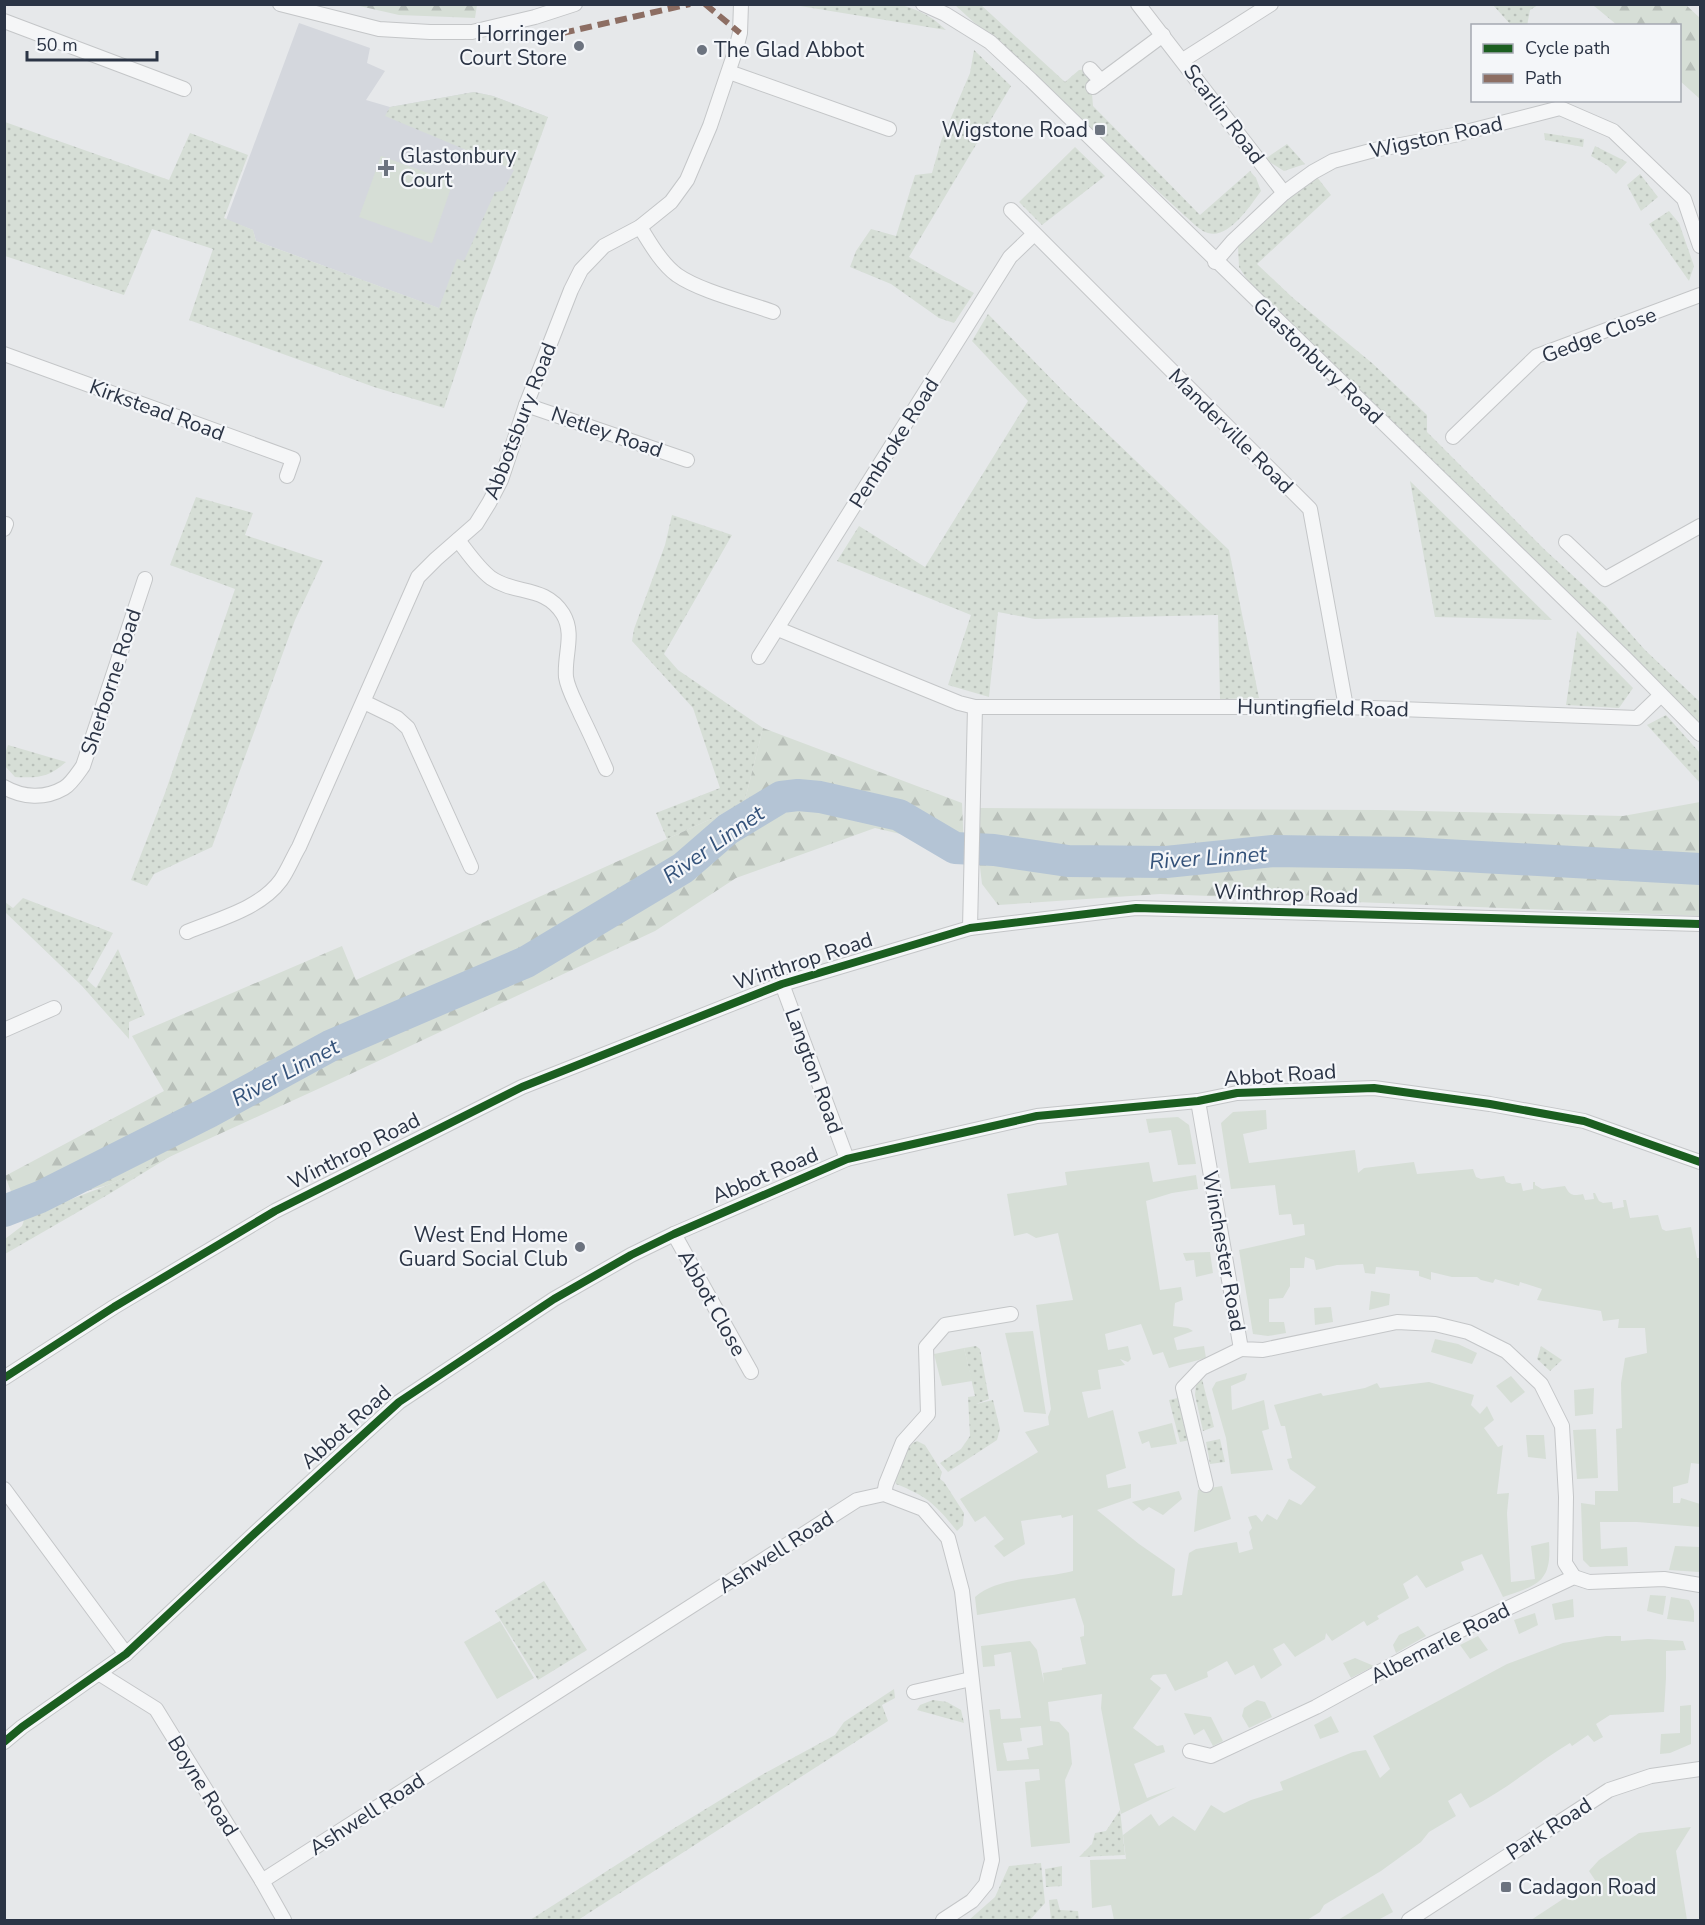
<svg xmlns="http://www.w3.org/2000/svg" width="1705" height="1925" font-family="'Nunito Sans',sans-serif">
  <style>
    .built { fill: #d4d7dd }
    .grass { fill: url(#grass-dots) }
    .forest { fill: url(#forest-firs); fill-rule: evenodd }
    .garden { fill: #d6ded6; fill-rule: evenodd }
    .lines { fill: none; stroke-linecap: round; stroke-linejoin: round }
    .river { stroke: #b4c4d5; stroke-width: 32 }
    .street-casing { stroke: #c4c6c8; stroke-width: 16 }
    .street { stroke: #f5f6f7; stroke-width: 14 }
    .quiet { stroke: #8d6e63; stroke-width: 6; stroke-dasharray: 12 6; stroke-linecap: butt }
    .cycleway-casing { stroke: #f4f6f9; stroke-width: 11 }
    .cycleway { stroke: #1b5e20; stroke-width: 8 }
    .poi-dot { fill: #6c737f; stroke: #f4f6f9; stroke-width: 2 }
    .labels { text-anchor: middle; stroke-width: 4.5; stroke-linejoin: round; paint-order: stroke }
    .poi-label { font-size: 21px; fill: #2b3445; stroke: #f4f6f9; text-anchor: end }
    .street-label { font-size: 21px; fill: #2b3445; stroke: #f4f6f9 }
    .water-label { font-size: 22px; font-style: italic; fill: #34527a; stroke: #f4f6f9 }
  </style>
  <defs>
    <pattern id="grass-dots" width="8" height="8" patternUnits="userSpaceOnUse" patternTransform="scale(1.5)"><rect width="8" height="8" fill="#d6ded6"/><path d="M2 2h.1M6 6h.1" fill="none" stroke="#b8bfb9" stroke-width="1.8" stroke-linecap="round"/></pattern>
    <pattern id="forest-firs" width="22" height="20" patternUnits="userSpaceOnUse" patternTransform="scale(1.5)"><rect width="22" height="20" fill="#d6ded6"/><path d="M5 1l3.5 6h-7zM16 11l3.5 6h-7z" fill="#b8bfb9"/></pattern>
  </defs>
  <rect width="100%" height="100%" fill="#e6e8ea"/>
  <path class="built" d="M299 23 370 48 367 63 385 71 366 100 390 107 474 92 493 96 545 116 471 320 256 241 253 230 226 220Z"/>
  <g class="grass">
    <path d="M794 5H901C918 9 934 18 946 30Z"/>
    <path d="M955 5H981L1065 82 1079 70 1090 69 1093 106 1200 215 1250 171 1256 178 1261 191C1250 206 1229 239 1208 233 1200 231 1191 221 1185 216Z"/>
    <path d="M1493 5H1538L1530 10 1527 26 1511 25Z"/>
    <path d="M974 50 1011 86 909 257 974 293 954 323 939 318 891 284 850 267 856 251 871 229 896 236 915 175 932 173 941 141 970 73Z"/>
    <path d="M474 92 493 96 548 117 473 321 444 408 374 387 189 320 213 249 152 229 124 295 5 256V122L169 180 190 133 248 155 224 218 253 230 256 241 439 308 457 259 464 261 495 192 503 191 514 170 385 116 390 107Z"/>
    <path d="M1544 133 1584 139 1583 147 1545 140Z"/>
    <path d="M1287 144 1305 164 1284 171 1265 159Z"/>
    <path d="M1595 146 1627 162 1616 174 1608 166 1591 156Z"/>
    <path d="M1075 147 1105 176 1042 225 1019 202Z"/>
    <path d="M1313 172 1331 195 1257 264 1293 298 1372 363 1427 415V432L1545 550 1606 606 1645 650 1700 702V734L1252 287 1239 267 1238 246 1277 210Z"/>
    <path d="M1640 174 1658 197 1641 211 1627 185Z"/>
    <path d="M1669 211 1679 223 1694 266 1689 281 1649 224Z"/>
    <path d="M988 314 1068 396 1229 550 1259 698 1220 699 1218 615 1035 619 998 612 989 697 948 685 971 615 837 561 859 526 925 567 1028 401 972 341Z"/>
    <path d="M1410 481 1552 620 1435 617Z"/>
    <path d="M196 497 253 513 245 535 323 561 295 620 212 847 154 874 147 886 131 880 165 793 235 589 170 565Z"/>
    <path d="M672 515 732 535 664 654 678 670 763 728 744 804 667 839 656 813 720 788 693 708 632 641 634 629 665 545Z"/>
    <path d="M1577 631 1633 688 1619 708 1566 705Z"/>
    <path d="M1666 715 1700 753V783L1647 725Z"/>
    <path d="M8 745 66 762C48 778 38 778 15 777L5 766V754Z"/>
    <path d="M23 898 113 933 87 980 96 988 118 949 145 1015 129 1022V1039L82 986 5 912V902L13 908Z"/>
    <path d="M174 1154 109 1194 5 1254V1239L22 1226 25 1217 108 1185Z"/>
    <path d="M976 1346 980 1349 989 1399 976 1404 993 1400 1000 1429 997 1440 948 1472 940 1463 961 1449 970 1436 968 1397 975 1396 964 1348Z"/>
    <path d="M1541 1346 1562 1360 1550 1371 1537 1359Z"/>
    <path d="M1202 1379 1214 1427 1203 1431 1195 1395 1196 1384Z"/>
    <path d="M1182 1397 1190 1440 1180 1442 1169 1400Z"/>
    <path d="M1220 1439 1225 1462 1210 1464 1206 1442Z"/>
    <path d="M917 1441 925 1445 942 1472 940 1479 944 1482 964 1513 963 1525 957 1531C936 1505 927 1496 896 1484L894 1476 907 1446Z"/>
    <path d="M544 1581 587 1650 538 1680 495 1611Z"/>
    <path d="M894 1689 895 1698 882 1705 888 1721 578 1920H530L668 1832 758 1777 835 1735 844 1722Z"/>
    <path d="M933 1700 947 1702 961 1710 964 1723 917 1710 920 1705Z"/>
    <path d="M1120 1810 1125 1855 1079 1857 1092 1844 1095 1833 1106 1831Z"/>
    <path d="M1041 1863 1045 1903 1030 1920H969L995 1897 1009 1866Z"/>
    <path d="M1062 1866V1886L1046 1887 1045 1869Z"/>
    <path d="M1057 1899 1060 1910 1078 1911 1079 1920H1051L1049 1900Z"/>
  </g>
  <g class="forest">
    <path d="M355 5 477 4V5L475 18 399 15Z"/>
    <path d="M1593 5H1686L1700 18V99L1680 81V26L1617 25Z"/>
    <path d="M763 728 962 803 964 849 875 828 736 878 655 931 342 1078 108 1185 22 1209 12 1194 5 1176 164 1091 132 1036 342 946 356 980 744 804Z"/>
    <path d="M1700 802V916L1160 894 998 905 982 884 978 850 979 808 1380 810 1623 816ZM992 851H993L1108 859 1068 861Z"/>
  </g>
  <g class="garden">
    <path d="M381 156 453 182 432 243 359 217Z"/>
    <path d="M1266 1110 1267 1129 1243 1134 1249 1163 1355 1150 1358 1173 1364 1168 1414 1162 1417 1174 1473 1169 1476 1177 1481 1179 1504 1176 1506 1182 1512 1184 1521 1183 1523 1191 1533 1189V1182H1535V1185L1542 1189 1565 1186C1570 1196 1573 1196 1583 1194L1585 1200 1594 1199 1593 1193H1595L1599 1201 1603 1203 1612 1202 1613 1209 1624 1207 1623 1200H1626L1630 1218 1658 1215 1662 1229 1666 1231 1691 1227 1697 1258H1700V1464L1691 1463 1688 1483 1673 1487V1503H1680L1681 1498 1700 1504V1527L1637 1522H1600L1601 1549 1627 1547 1628 1566 1590 1567 1583 1560 1581 1503 1595 1505V1491H1618L1616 1429 1622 1428 1621 1383 1625 1358 1647 1353 1645 1328H1618L1619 1319 1603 1321 1601 1311 1537 1300 1542 1289 1520 1282 1519 1286 1495 1279 1493 1283 1481 1280 1477 1277H1452L1431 1272V1280L1419 1276V1271L1376 1267 1375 1274 1365 1273 1363 1264 1337 1265 1316 1270 1314 1260 1305 1257 1304 1268H1290V1286L1283 1298 1269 1299V1322H1284L1286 1333 1268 1336 1253 1334 1239 1250 1305 1235 1304 1224 1293 1225 1291 1214 1279 1215 1275 1185 1231 1189 1221 1123 1233 1112Z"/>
    <path d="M1178 1117 1189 1125 1196 1164 1178 1165 1171 1130 1149 1133 1146 1119Z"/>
    <path d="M1149 1162 1153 1182 1196 1175 1198 1189 1172 1193 1146 1201 1160 1290 1181 1287 1183 1300 1175 1303 1173 1326 1188 1328 1193 1331 1174 1338 1177 1350 1204 1346 1206 1358 1169 1368 1163 1352 1153 1355 1141 1324 1105 1334 1108 1350 1128 1346 1131 1359 1128 1362 1120 1359 1125 1365 1098 1370 1101 1389 1082 1392 1088 1418 1113 1410 1126 1468 1106 1475 1108 1488 1131 1484V1498L1097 1510 1139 1544 1175 1569 1172 1596 1182 1595 1189 1553 1196 1549 1237 1542 1239 1553 1253 1549 1249 1532 1252 1528 1248 1517 1256 1515 1262 1522 1267 1514 1277 1520 1289 1499 1301 1505 1316 1487 1290 1469 1287 1459 1292 1458 1285 1426H1281L1274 1405 1321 1393 1323 1396 1365 1388 1377 1383 1380 1388 1429 1382 1474 1395 1471 1405 1480 1414 1487 1406 1494 1420 1484 1428 1498 1447 1503 1445 1497 1494 1509 1493 1507 1513 1511 1582 1535 1579 1531 1546 1549 1542C1552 1583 1537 1585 1503 1597L1482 1554 1461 1562 1464 1570 1426 1588 1417 1575 1403 1584 1409 1598 1377 1616 1379 1619 1367 1626 1364 1621 1332 1641 1326 1633 1325 1639 1295 1657 1284 1643 1273 1649 1282 1665 1261 1679 1254 1665 1235 1675 1227 1661 1207 1672 1208 1677 1175 1691 1166 1674 1153 1675 1150 1679 1161 1688 1133 1728 1157 1746 1163 1745 1165 1752 1134 1764 1147 1798 1177 1787 1121 1814 1101 1708 1102 1694 1048 1702 1050 1721 1059 1722 1069 1733 1072 1764 1065 1780 1070 1843 1031 1847 1025 1782 1040 1780 1039 1769 997 1771 989 1710 1000 1709 1001 1719 1021 1718 1011 1652 994 1655 995 1666 983 1667 981 1646 1030 1641 1037 1650 1044 1683 1043 1673 1062 1670V1668L1086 1664 1080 1637 1084 1636V1626L1075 1598 977 1615 975 1597C999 1576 1043 1579 1073 1571V1515L1062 1518 1061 1515 1021 1521 1025 1544 1004 1557 994 1546 1004 1539 985 1516 975 1522 960 1499 1038 1452 1025 1432 1049 1425 1048 1417 1051 1409 1036 1305 1073 1300 1058 1233 1036 1238 1027 1233 1014 1236 1007 1194 1067 1185 1065 1172ZM1041 1726 1043 1745 1027 1748 1029 1759 1007 1761 1003 1743 1022 1741 1020 1728Z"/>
    <path d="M1210 1252 1213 1273 1196 1277 1194 1260 1186 1261 1183 1253Z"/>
    <path d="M1371 1291 1390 1294 1389 1305 1369 1310Z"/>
    <path d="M1331 1307 1333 1322 1315 1325 1314 1308Z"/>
    <path d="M1033 1331 1046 1414 1024 1412 1005 1333Z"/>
    <path d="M1435 1339 1458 1344 1477 1353 1472 1364 1431 1352Z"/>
    <path d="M964 1348 972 1381 942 1386 934 1354Z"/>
    <path d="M1247 1373 1245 1380 1231 1386 1232 1410 1264 1400 1269 1429 1262 1431 1273 1470 1231 1474 1226 1438 1212 1389 1216 1382Z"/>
    <path d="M1511 1376 1525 1392 1511 1403 1496 1386Z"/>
    <path d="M1594 1388 1593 1414 1575 1416 1574 1390Z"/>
    <path d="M1172 1423 1177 1444 1151 1448 1149 1441 1142 1444 1138 1432Z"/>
    <path d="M1596 1429 1598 1478 1577 1479 1573 1430Z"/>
    <path d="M1526 1435H1544L1546 1459 1528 1457Z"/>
    <path d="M1222 1486 1231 1519 1194 1532 1198 1490Z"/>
    <path d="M1179 1491 1182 1499 1163 1515 1149 1507 1143 1511 1132 1502Z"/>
    <path d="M1700 1544 1699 1572 1669 1570 1675 1546 1700 1547Z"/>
    <path d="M1650 1595 1666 1596 1663 1615 1647 1611Z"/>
    <path d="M1671 1597 1689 1600 1694 1611V1622L1667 1619Z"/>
    <path d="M1573 1599 1574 1617 1555 1620 1552 1604Z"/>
    <path d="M1535 1613 1538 1625 1519 1634 1514 1620Z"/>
    <path d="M500 1621 534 1678 497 1699 464 1642Z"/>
    <path d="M1418 1626 1426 1636 1396 1653 1393 1645 1399 1635Z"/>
    <path d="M1478 1636 1488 1650 1470 1659 1460 1645Z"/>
    <path d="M1606 1636H1621V1641L1648 1639 1683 1641 1686 1650 1666 1651V1678L1664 1712 1610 1715 1596 1724 1603 1737 1594 1742 1588 1735 1572 1746 1570 1743C1535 1764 1508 1789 1470 1808L1461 1793 1448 1801 1456 1816 1429 1832 1421 1842 1381 1871 1324 1905 1320 1912 1307 1920H1114L1111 1905 1092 1908 1090 1860 1126 1859 1123 1835 1151 1814 1159 1826 1173 1816 1195 1831 1211 1805 1224 1813 1251 1800 1283 1790 1280 1782 1353 1752 1366 1750 1380 1778 1390 1769 1373 1736 1507 1664 1563 1643Z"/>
    <path d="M1355 1658 1374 1666 1351 1678 1343 1663Z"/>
    <path d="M1257 1700 1265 1702 1272 1717 1249 1728 1242 1716 1244 1708Z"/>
    <path d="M1691 1705V1744L1670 1753 1660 1754 1661 1734 1680 1733V1706Z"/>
    <path d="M1184 1713 1211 1717 1223 1741 1213 1746 1204 1729 1194 1735Z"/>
    <path d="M1331 1716 1339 1732 1320 1739 1314 1725Z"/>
    <path d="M1691 1827 1676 1851 1687 1920H1531L1563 1899 1597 1883 1589 1871 1599 1860 1639 1833Z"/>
    <path d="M1383 1893 1393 1912 1378 1920H1338Z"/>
  </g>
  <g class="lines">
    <path class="river" d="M4 1211 40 1197 209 1112 330 1046 526 962 683 868 728 829 781 797 798 795 820 797 899 815 955 848 994 850 1068 861 1166 862 1273 851 1409 853 1700 869"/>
    <defs>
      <g id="street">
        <path d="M280 4 379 29 430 32H472L535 17 575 4"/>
        <path d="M923 4 945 14 990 42 1031 80 1626 659 1700 734"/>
        <path d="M1138 4 1284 193"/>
        <path d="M4 21 184 89"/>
        <path d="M1183 60 1271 4"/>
        <path d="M1090 69 1101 81"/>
        <path d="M729 72 889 129"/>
        <path d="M1093 87 1163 35"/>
        <path d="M1011 210 1310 509 1346 707"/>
        <path d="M640 227C650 243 661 263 677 275 700 291 745 302 773 312"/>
        <path d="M1215 262 1233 241 1284 193 1313 172 1333 161 1374 150 1454 135 1560 108 1613 131 1684 199 1700 246"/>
        <path d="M4 354 293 459 287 476"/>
        <path d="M526 405 687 460"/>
        <path d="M1453 437 1537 356 1700 295"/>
        <path d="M4 529 6 524"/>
        <path d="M458 540C468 553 478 568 491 578 515 595 545 585 563 614 575 634 564 655 566 677 568 690 576 703 581 715 590 733 598 751 606 769"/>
        <path d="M1566 542 1605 579 1700 526"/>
        <path d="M778 629 959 703 975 707H1346L1637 718 1661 695"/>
        <path d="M759 657 1010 257 1034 234"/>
        <path d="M364 702 397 718 408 728 471 867"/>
        <path d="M4 787C23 798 45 799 64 788 71 784 78 773 83 766L145 579"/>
        <path d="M970 928 975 707"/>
        <path d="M187 932C218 919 260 909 281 880 288 870 293 857 299 847L418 577 436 559 476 524 489 503 501 480 526 405 571 290 581 270 604 246 640 227 671 202 687 180 710 126 736 49 740 33 741 4"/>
        <path d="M782 984 847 1159"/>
        <path d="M4 1030 54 1008"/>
        <path d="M1198 1101 1241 1349 1263 1350 1397 1322 1435 1324 1468 1332 1506 1351 1541 1384 1562 1426 1566 1497 1565 1563 1574 1577"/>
        <path d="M674 1234 751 1372"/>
        <path d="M4 1378 114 1307 275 1211 522 1087 782 984 970 928 1136 908 1700 924"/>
        <path d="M1206 1485 1183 1388 1202 1368 1241 1349"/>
        <path d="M4 1489 126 1654"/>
        <path d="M884 1494 886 1484 903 1442 928 1414 926 1347 945 1325 1011 1314"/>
        <path d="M100 1674 156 1709 262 1881 284 1920"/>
        <path d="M914 1692 971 1679"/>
        <path d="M4 1742 22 1727 126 1654 255 1533 399 1402 554 1299 631 1255 674 1234 847 1159 1037 1116 1198 1101 1237 1093 1374 1088 1490 1104 1584 1121 1700 1162"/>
        <path d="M1190 1751 1211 1756 1316 1707 1427 1646 1574 1577 1589 1582 1664 1579 1700 1585"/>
        <path d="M262 1881 857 1500 884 1494 923 1509 948 1538 962 1591 992 1860 986 1884 972 1901 943 1920"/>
        <path d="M1409 1920 1609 1790 1651 1776 1700 1769"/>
      </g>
    </defs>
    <use href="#street" class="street-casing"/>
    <use href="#street" class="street"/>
    <g class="quiet">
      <path d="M705 4 740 33"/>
      <path d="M545 37 690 4"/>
    </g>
    <defs>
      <g id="cycleway">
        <path d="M4 1378 114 1307 275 1211 522 1087 782 984 970 928 1136 908 1700 924"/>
        <path d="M4 1742 22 1727 126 1654 255 1533 399 1402 554 1299 631 1255 674 1234 847 1159 1037 1116 1198 1101 1237 1093 1374 1088 1490 1104 1584 1121 1700 1162"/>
      </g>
    </defs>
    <use href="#cycleway" class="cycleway-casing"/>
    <use href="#cycleway" class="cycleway"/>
  </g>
  <g class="poi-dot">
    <circle cx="579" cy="46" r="6"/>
    <circle cx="702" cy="50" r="6"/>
    <rect x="1094" y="124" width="12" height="12" rx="3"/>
    <path d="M383 159h6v6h6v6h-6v6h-6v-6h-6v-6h6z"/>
    <circle cx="580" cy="1247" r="6"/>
    <rect x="1500" y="1881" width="12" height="12" rx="3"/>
  </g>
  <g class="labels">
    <g class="poi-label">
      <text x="567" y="41">Horringer<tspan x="567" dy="24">Court Store</tspan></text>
      <text x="714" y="57" text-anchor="start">The Glad Abbot</text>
      <text x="1088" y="137">Wigstone Road</text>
      <text x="400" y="163" text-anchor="start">Glastonbury<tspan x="400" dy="24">Court</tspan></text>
      <text x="568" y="1242">West End Home<tspan x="568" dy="24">Guard Social Club</tspan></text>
      <text x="1518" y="1894" text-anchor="start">Cadagon Road</text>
    </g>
    <g class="street-label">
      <text transform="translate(1224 114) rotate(53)" y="7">Scarlin Road</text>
      <text transform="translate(1436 137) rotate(-12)" y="7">Wigston Road</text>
      <text transform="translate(1599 335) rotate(-21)" y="7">Gedge Close</text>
      <text transform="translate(1318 361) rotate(44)" y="7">Glastonbury Road</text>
      <text transform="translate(157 410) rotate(20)" y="7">Kirkstead Road</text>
      <text transform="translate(520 421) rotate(-69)" y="7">Abbotsbury Road</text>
      <text transform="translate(1231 431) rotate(45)" y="7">Manderville Road</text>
      <text transform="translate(607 432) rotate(19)" y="7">Netley Road</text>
      <text transform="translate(894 443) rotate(-58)" y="7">Pembroke Road</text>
      <text transform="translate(111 682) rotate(-72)" y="7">Sherborne Road</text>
      <text transform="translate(1323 708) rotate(1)" y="7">Huntingfield Road</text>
      <text transform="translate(1286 894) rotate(2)" y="7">Winthrop Road</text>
      <text transform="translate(803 961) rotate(-18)" y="7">Winthrop Road</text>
      <text transform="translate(814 1071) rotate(70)" y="7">Langton Road</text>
      <text transform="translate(1280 1075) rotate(-4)" y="7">Abbot Road</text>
      <text transform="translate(354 1151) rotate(-27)" y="7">Winthrop Road</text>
      <text transform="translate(765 1175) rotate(-23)" y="7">Abbot Road</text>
      <text transform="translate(1224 1251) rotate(80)" y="7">Winchester Road</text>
      <text transform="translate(712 1303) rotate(61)" y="7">Abbot Close</text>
      <text transform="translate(346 1427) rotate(-42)" y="7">Abbot Road</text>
      <text transform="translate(776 1552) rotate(-33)" y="7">Ashwell Road</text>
      <text transform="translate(1440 1643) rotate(-27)" y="7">Albemarle Road</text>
      <text transform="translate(203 1786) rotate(58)" y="7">Boyne Road</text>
      <text transform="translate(367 1814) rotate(-33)" y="7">Ashwell Road</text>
      <text transform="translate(1549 1829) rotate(-33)" y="7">Park Road</text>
    </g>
    <g class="water-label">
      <text transform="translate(713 844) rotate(-35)" y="8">River Linnet</text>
      <text transform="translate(1208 857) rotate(-4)" y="8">River Linnet</text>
      <text transform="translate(285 1072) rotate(-28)" y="8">River Linnet</text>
    </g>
  </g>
  <rect width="1705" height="1925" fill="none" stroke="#2b3445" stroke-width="12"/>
  <rect x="1471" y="24" width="210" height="78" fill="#f4f6f9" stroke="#a4a8b1" stroke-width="1.5"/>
  <rect x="1483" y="44" width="30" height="9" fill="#1b5e20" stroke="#a4a8b1" stroke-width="1.5"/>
  <text x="1525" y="54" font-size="18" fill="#2b3445">Cycle path</text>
  <rect x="1483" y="74" width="30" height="9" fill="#8d6e63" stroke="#a4a8b1" stroke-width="1.5"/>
  <text x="1525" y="84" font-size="18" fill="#2b3445">Path</text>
  <path d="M27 51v9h130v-9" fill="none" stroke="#2b3445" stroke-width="3"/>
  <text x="36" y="51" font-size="18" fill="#2b3445" stroke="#f4f6f9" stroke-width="4.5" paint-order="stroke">50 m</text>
</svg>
